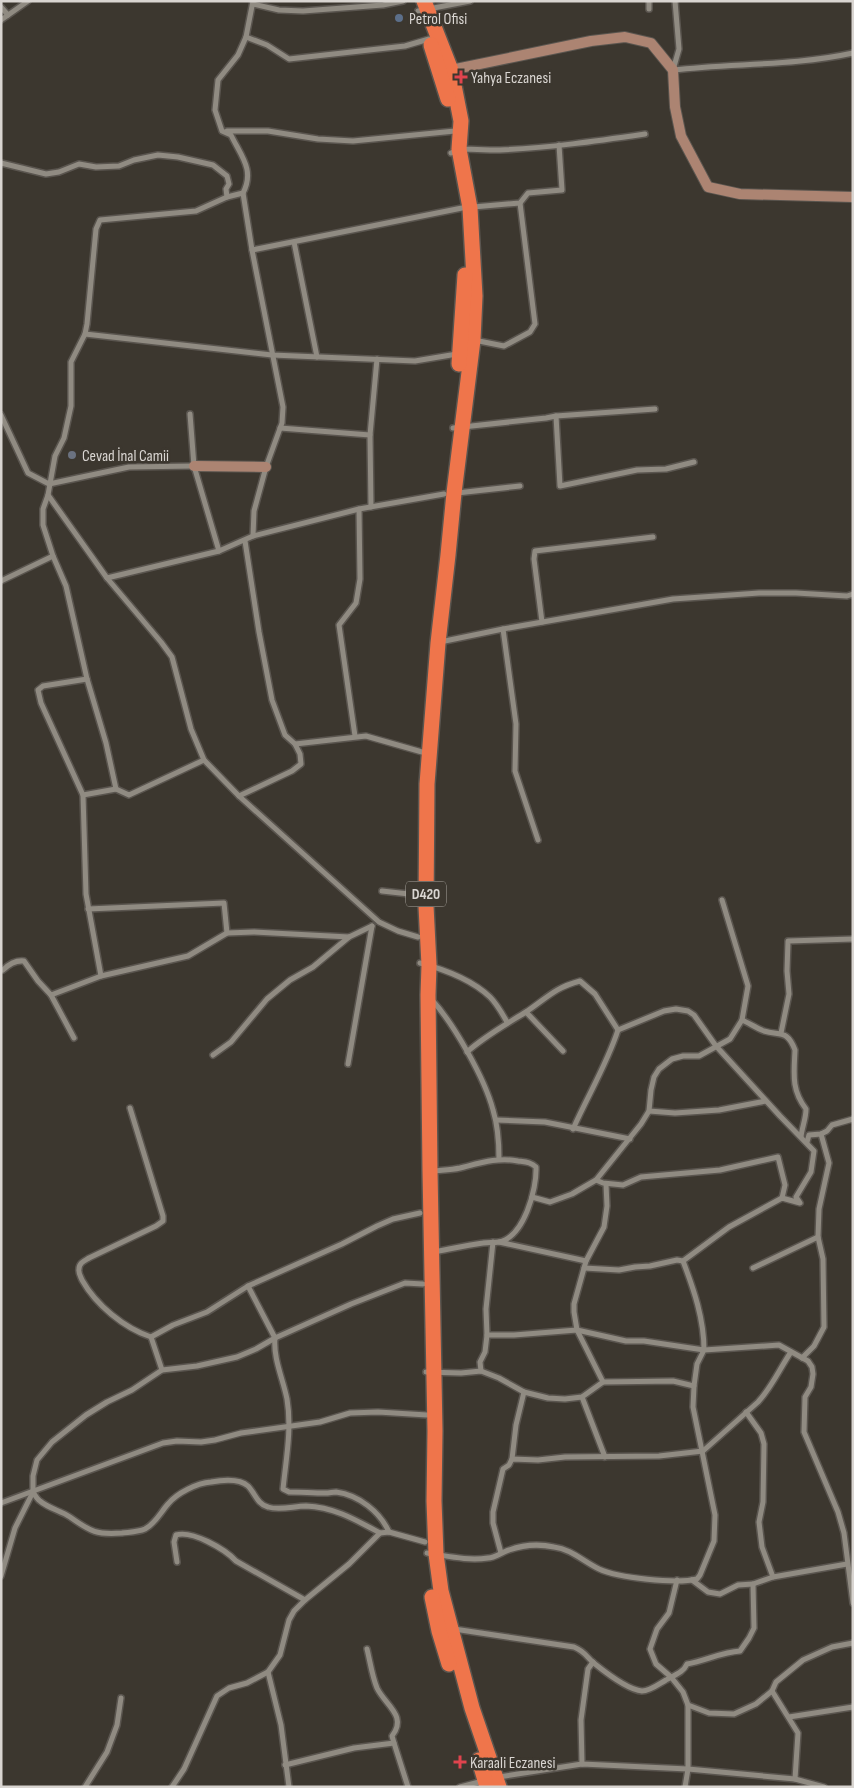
<svg xmlns="http://www.w3.org/2000/svg" width="854" height="1788" font-family="'Sofia Sans Condensed',sans-serif">
  <style>
    .lines { fill: none; stroke-linecap: round; stroke-linejoin: round }
    .street-casing { stroke: #5a554f; stroke-width: 8 }
    .secondary-casing { stroke: #5a554f; stroke-width: 12 }
    .highway-casing { stroke: #5a554f; stroke-width: 18 }
    .street { stroke: #908b82; stroke-width: 5 }
    .secondary { stroke: #ac8472; stroke-width: 10 }
    .highway { stroke: #ef754b; stroke-width: 15 }
    .service-dot { fill: #5c6f8a; stroke: #3c372f; stroke-width: 2 }
    .health-dot { fill: #e0444e; stroke: #3c372f; stroke-width: 2 }
    .worship-dot { fill: #6b7280; stroke: #3c372f; stroke-width: 2 }
    .labels { text-anchor: middle; stroke-width: 5; stroke-linejoin: round; paint-order: stroke }
    .shield { fill: #3c372f; stroke: #aaa6a0; stroke-width: 1 }
    .shield-label { font-size: 15px; font-weight: bold; fill: #d9d5d1 }
    .poi-label { font-size: 16px; fill: #d9d5d1; stroke: #3c372f; text-anchor: start }
  </style>
  <rect width="100%" height="100%" fill="#3c372f"/>
  <g class="lines">
    <defs>
      <g id="street">
        <path d="M253 1 246 37 238 55 218 80 215 110 222 131 231 135C241 156 255 170 243 193L227 197 196 211 100 220 96 229 87 324 85 334 71 362V406L64 438 55 456 48 495 107 578 161 642 172 657 191 729 204 760 239 796 379 922 398 931 418 937"/>
        <path d="M649 1V9"/>
        <path d="M675 1 679 49 673 70C733 63 794 66 853 53"/>
        <path d="M253 4 279 10 303 11 383 5 403 1"/>
        <path d="M1 7 8 15"/>
        <path d="M418 11 470 1"/>
        <path d="M1 20 28 1"/>
        <path d="M246 37 267 45 289 59 405 46 429 39"/>
        <path d="M227 131H268L318 139 353 141 455 131"/>
        <path d="M451 153C466 146 484 151 500 150 548 148 597 141 645 134"/>
        <path d="M1 163 46 174 59 172 79 164 96 167 119 166 134 160 158 155 178 157 213 165 227 176 229 184 226 189 227 197"/>
        <path d="M243 193 252 250 283 407 282 423 266 467 254 511 253 536"/>
        <path d="M294 242 317 357"/>
        <path d="M252 250 462 208 520 203 528 193 562 190 559 145"/>
        <path d="M85 334 272 355 415 361 457 354"/>
        <path d="M474 340 504 346 530 332 535 324 520 203"/>
        <path d="M190 414 194 466 219 551"/>
        <path d="M1 415 28 473 49 484 129 467 194 466"/>
        <path d="M556 416 560 486 637 470 666 469 694 462"/>
        <path d="M280 428 370 435"/>
        <path d="M453 428 546 418 556 416 655 409"/>
        <path d="M457 493 520 486"/>
        <path d="M48 495 43 509V525L53 556 66 586 87 679 106 743 116 789"/>
        <path d="M371 507 370 435 377 359"/>
        <path d="M107 578 219 551 253 536 359 509 444 494"/>
        <path d="M1 581 53 556"/>
        <path d="M542 622 534 559 535 551 653 537"/>
        <path d="M503 629 516 724 515 771 538 840"/>
        <path d="M440 642 503 629 673 599 759 593H796L847 596 853 594"/>
        <path d="M87 679 43 686 38 690 41 703 83 795 86 894 101 976"/>
        <path d="M355 736 339 625 356 603 360 579 359 509"/>
        <path d="M295 744 366 736 422 752"/>
        <path d="M83 795 116 789 129 795 204 760"/>
        <path d="M239 796 292 771 301 764 300 754 295 744 285 735 272 700 259 632 245 541"/>
        <path d="M382 891 418 895"/>
        <path d="M722 900 748 986 742 1020"/>
        <path d="M88 909 224 903 227 933"/>
        <path d="M420 963C443 969 472 980 490 997 497 1004 502 1013 507 1022"/>
        <path d="M3 970C9 964 15 960 24 961L38 981 51 995 101 976 188 956 227 933 254 932 349 937 372 926"/>
        <path d="M51 995 74 1038"/>
        <path d="M432 1000C454 1024 485 1079 493 1110 498 1126 499 1143 499 1159"/>
        <path d="M526 1012 563 1051"/>
        <path d="M781 1033 789 994 787 971 788 941 853 939"/>
        <path d="M467 1052C485 1036 505 1025 526 1012 547 998 554 988 580 981L595 994 618 1030"/>
        <path d="M213 1055 231 1042 267 999 290 980 313 967 349 937"/>
        <path d="M348 1064 372 926"/>
        <path d="M130 1108 163 1216V1221L156 1226 89 1258C84 1261 79 1263 79 1269 78 1273 81 1277 82 1280 96 1305 124 1328 151 1337L162 1370"/>
        <path d="M649 1111 675 1113 719 1110 766 1101"/>
        <path d="M496 1120 545 1122 630 1139"/>
        <path d="M573 1129C588 1095 607 1064 618 1030L664 1011 676 1009 688 1011 694 1015 716 1046 780 1116 814 1151 811 1172 796 1197 800 1203 782 1198 729 1227 683 1261 677 1260 650 1266 635 1267 619 1270 584 1268"/>
        <path d="M807 1142 809 1135 821 1134 827 1131 832 1125 853 1119"/>
        <path d="M433 1171C442 1170 451 1170 460 1168 480 1163 498 1157 518 1161 526 1162 531 1162 536 1167 537 1189 524 1237 499 1242 494 1243 488 1242 483 1243 467 1245 450 1249 434 1252"/>
        <path d="M596 1180 603 1183 623 1185 641 1177 720 1170 778 1157 785 1185 782 1198"/>
        <path d="M532 1197 550 1202 572 1194 596 1180 641 1124 649 1111 651 1090 654 1077 659 1069 672 1059 683 1056H699L730 1039 742 1020C749 1023 756 1028 764 1031 780 1036 787 1029 795 1050 794 1073 791 1090 806 1109 806 1119 802 1127 801 1137"/>
        <path d="M499 1242 586 1261"/>
        <path d="M753 1268 818 1237"/>
        <path d="M248 1286 275 1338 351 1304 405 1283 423 1284"/>
        <path d="M487 1335H514L577 1330 626 1341H644L704 1350C704 1319 694 1290 683 1261"/>
        <path d="M151 1337 173 1325 207 1312 248 1286 342 1244 377 1226 393 1219 420 1213"/>
        <path d="M275 1338C273 1358 283 1379 287 1399 292 1429 286 1459 283 1489L289 1492C301 1492 313 1493 325 1493 329 1493 333 1492 336 1492 359 1495 380 1512 389 1532"/>
        <path d="M802 1358 814 1346 824 1327 823 1259 818 1237 819 1209 829 1163 821 1134"/>
        <path d="M481 1371 480 1362 485 1352 487 1335 486 1309 493 1242"/>
        <path d="M426 1372 461 1373 481 1371 499 1378 524 1392 548 1398 565 1399 582 1397 603 1382 673 1381 694 1386"/>
        <path d="M603 1382 577 1330 574 1312V1304L586 1261 604 1227 607 1206 606 1184"/>
        <path d="M582 1397 605 1457"/>
        <path d="M746 1412 761 1433 764 1444 763 1502 759 1522 762 1547 773 1577"/>
        <path d="M512 1459 516 1425 524 1392"/>
        <path d="M33 1492C35 1495 37 1499 40 1501 48 1508 61 1511 70 1517 91 1532 97 1535 122 1533 130 1532 138 1532 145 1529 156 1523 160 1513 168 1504 177 1493 197 1483 211 1482 222 1480 239 1478 248 1486 255 1493 257 1504 268 1507 280 1511 294 1506 306 1506 334 1507 356 1520 380 1533"/>
        <path d="M1 1503 163 1443 177 1441 201 1442 215 1440 241 1433 320 1422 350 1413 378 1412 427 1415"/>
        <path d="M427 1553C448 1556 467 1561 488 1558 495 1558 502 1552 509 1550 523 1545 540 1544 554 1547 571 1549 584 1562 599 1569 618 1578 676 1584 697 1579L700 1575 714 1541 715 1515 693 1407 694 1386 697 1364 704 1350 779 1345 808 1361 812 1367 813 1374 811 1387 805 1397 804 1432 838 1512 844 1533 853 1603"/>
        <path d="M501 1553 493 1523V1512L503 1469 509 1465 512 1459 538 1460 565 1457 659 1456 703 1451 758 1402C772 1387 780 1368 791 1352"/>
        <path d="M177 1562 174 1542 176 1535C192 1530 225 1549 236 1561L305 1600"/>
        <path d="M1 1576 15 1528 33 1492V1476L37 1460 52 1442 86 1415 107 1402 132 1390 162 1370 197 1366 237 1357 256 1349 275 1338"/>
        <path d="M677 1580 669 1613 657 1629 650 1649 656 1664 671 1677 683 1692 688 1705 709 1713 734 1714 756 1704 772 1691 776 1682 803 1660 832 1647 853 1643"/>
        <path d="M692 1580 708 1592 720 1594 738 1585 753 1584 773 1577 847 1564"/>
        <path d="M454 1629 574 1647C586 1652 586 1657 595 1664 605 1672 629 1690 642 1691 650 1691 659 1684 666 1680 674 1675 683 1673 687 1664 705 1661 722 1652 740 1651L749 1638 754 1628 753 1584"/>
        <path d="M268 1672 281 1725 289 1787"/>
        <path d="M772 1691 798 1733 795 1779"/>
        <path d="M789 1717 853 1707"/>
        <path d="M394 1743 408 1787"/>
        <path d="M582 1764 581 1720 588 1669 593 1662"/>
        <path d="M285 1765 354 1748 394 1743 392 1736C408 1716 385 1705 377 1688 372 1676 370 1661 367 1649"/>
        <path d="M499 1777 582 1764 688 1769 795 1779 824 1787"/>
        <path d="M85 1787 107 1752 117 1725 121 1698"/>
        <path d="M172 1787 184 1769 217 1696 229 1688 247 1683 268 1672 280 1655 289 1620 294 1611 305 1600 349 1564 380 1533 389 1532 425 1542"/>
        <path d="M460 1787 483 1781"/>
        <path d="M685 1787 688 1769V1705"/>
      </g>
      <g id="secondary">
        <path d="M446 71 591 41 625 37 651 43 673 70 675 107 681 136 708 187 740 194 853 197"/>
        <path d="M194 466 266 467"/>
      </g>
      <g id="highway">
        <path d="M424 1 451 70 461 121 459 149 470 208 475 296 473 340 454 493 448 555 438 643 427 784 426 906 429 965 428 995 430 1171 435 1431 434 1501 436 1554 441 1591 472 1708 499 1787"/>
        <path d="M431 45 448 99"/>
        <path d="M459 364 465 275"/>
        <path d="M432 1597 439 1631 449 1664"/>
        <path d="M479 1760 487 1787"/>
      </g>
    </defs>
    <use href="#street" class="street-casing"/>
    <use href="#secondary" class="secondary-casing"/>
    <use href="#highway" class="highway-casing"/>
    <use href="#street" class="street"/>
    <use href="#secondary" class="secondary"/>
    <use href="#highway" class="highway"/>
  </g>
  <circle class="service-dot" cx="399" cy="18" r="5"/>
  <g class="health-dot">
    <path d="M458.5 69.5h5v5h5v5h-5v5h-5v-5h-5v-5h5z"/>
    <path d="M457.5 1754.5h5v5h5v5h-5v5h-5v-5h-5v-5h5z"/>
  </g>
  <circle class="worship-dot" cx="72" cy="455" r="5"/>
  <g class="labels">
    <rect class="shield" x="406" y="881.5" width="40" height="25" rx="4"/>
    <g class="shield-label">
      <text x="426" y="899">D420</text>
    </g>
    <g class="poi-label">
      <text x="409" y="24">Petrol Ofisi</text>
      <text x="471" y="83">Yahya Eczanesi</text>
      <text x="82" y="461">Cevad İnal Camii</text>
      <text x="470" y="1768">Karaali Eczanesi</text>
    </g>
  </g>
  <rect width="854" height="1788" fill="none" stroke="#d9d5d1" stroke-width="5"/>
</svg>
